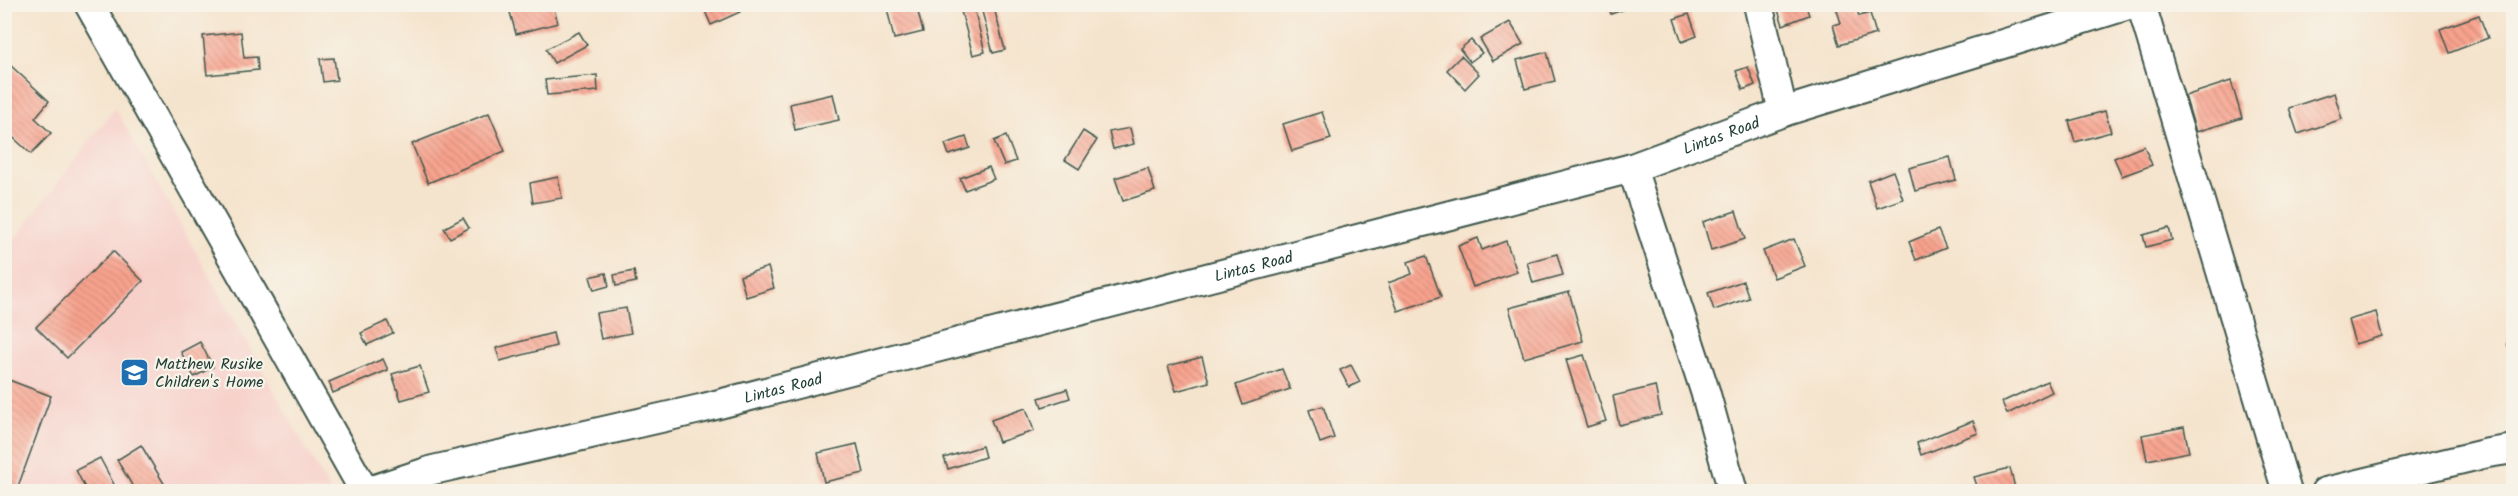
<svg xmlns="http://www.w3.org/2000/svg" width="2518" height="496" font-family="Kalam,sans-serif">
  <style>
    .built { fill: #f7d0ca }
    .building { fill: url(#building-back-hatch) }
    .lines { fill: none; stroke-linecap: round; stroke-linejoin: round }
    .minor-casing { stroke: #3f564b; stroke-width: 32 }
    .minor { stroke: #fff; stroke-width: 28 }
    .labels { text-anchor: middle; stroke-width: 4.5; stroke-linejoin: round; paint-order: stroke }
    .street-label { font-size: 16px; fill: #1f3d34; stroke: #f7f3e8 }
    .poi-label { font-size: 16px; fill: #1f3d34; stroke: #f7f3e8; text-anchor: start }
  </style>
  <defs>
    <pattern id="building-back-hatch" width="6" height="6" patternUnits="userSpaceOnUse" patternTransform="scale(1.5)"><rect width="6" height="6" fill="#f9a38e"/><path d="M-1 5l2 2M0 0l6 6M5-1l2 2" fill="none" stroke="#c98675"/></pattern>
  </defs>
  <rect width="100%" height="100%" fill="#f7f3e8"/>
  <filter id="ink" filterUnits="userSpaceOnUse"><feTurbulence type="fractalNoise" baseFrequency=".0167" numOctaves="2"/><feDisplacementMap in="SourceGraphic" scale="12" xChannelSelector="R" yChannelSelector="G"/><feConvolveMatrix kernelMatrix="1 2 1 2 8 2 1 2 1" color-interpolation-filters="sRGB"/></filter>
  <filter id="wash" filterUnits="userSpaceOnUse"><feTurbulence type="fractalNoise" baseFrequency=".008" numOctaves="4" result="noise"/><feDisplacementMap in="SourceGraphic" scale="24" xChannelSelector="R" yChannelSelector="G"/><feGaussianBlur stdDeviation="1.35" result="paint"/><feColorMatrix in="noise" values="0 0 0 0 0 0 0 0 0 0 0 0 0 0 0 0 0 1.4 0 .05"/><feComposite in="paint" operator="in"/></filter>
  <g filter="url(#wash)">
    <rect width="100%" height="100%" fill="#f5e4cd"/>
    <path class="built" d="M115 108 330 491H5L4 253Z"/>
    <g id="blocks">
      <g class="building">
        <path d="M702 4H736L740 12 711 25Z"/>
        <path d="M886 4H916L923 32 894 39Z"/>
        <path d="M959 4H973L985 52 973 55Z"/>
        <path d="M980 4H993L1005 50 993 53Z"/>
        <path d="M1608 4H1637V5L1611 14Z"/>
        <path d="M1776 4H1805L1809 15 1783 25Z"/>
        <path d="M1835 4H1855L1859 16 1870 13 1876 34 1839 45 1833 25 1841 23Z"/>
        <path d="M508 5H553L558 23 516 34Z"/>
        <path d="M1689 14 1697 36 1682 42 1674 19Z"/>
        <path d="M2479 15 2488 38 2449 53 2440 29Z"/>
        <path d="M1510 22 1523 44 1493 61 1480 39Z"/>
        <path d="M241 32 244 58 257 57 258 70 207 75 203 36Z"/>
        <path d="M579 32 587 45 554 63 546 49Z"/>
        <path d="M1471 40 1482 53 1470 62 1460 49Z"/>
        <path d="M1547 52 1555 81 1525 89 1517 60Z"/>
        <path d="M1461 56 1479 74 1465 89 1447 70Z"/>
        <path d="M334 58 337 80 323 82 320 59Z"/>
        <path d="M9 64 49 101 35 118 51 133 31 154 4 129V69Z"/>
        <path d="M1748 67 1755 85 1743 90 1736 71Z"/>
        <path d="M597 75 598 91 547 95 545 80Z"/>
        <path d="M2231 81 2242 118 2196 132 2185 96Z"/>
        <path d="M2334 93 2342 119 2298 134 2289 108Z"/>
        <path d="M833 94 839 120 795 130 790 104Z"/>
        <path d="M2105 111 2111 132 2075 142 2069 121Z"/>
        <path d="M1322 112 1331 139 1292 151 1283 124Z"/>
        <path d="M489 113 505 151 428 183 412 144Z"/>
        <path d="M1130 128 1134 144 1113 149 1109 132Z"/>
        <path d="M1083 131 1097 140 1079 169 1065 160Z"/>
        <path d="M1006 136 1016 161 1004 165 994 141Z"/>
        <path d="M966 137 970 148 949 155 945 144Z"/>
        <path d="M2144 146 2152 165 2122 176 2114 158Z"/>
        <path d="M1950 157 1956 180 1915 191 1909 168Z"/>
        <path d="M989 167 994 179 965 190 960 178Z"/>
        <path d="M1148 168 1155 191 1123 201 1115 178Z"/>
        <path d="M1893 171 1903 199 1877 208 1868 181Z"/>
        <path d="M558 177 562 198 533 203 530 183Z"/>
        <path d="M1736 211 1745 239 1711 250 1703 222Z"/>
        <path d="M463 218 469 228 450 238 444 228Z"/>
        <path d="M2169 228 2172 240 2146 247 2143 235Z"/>
        <path d="M1938 230 1946 248 1916 260 1909 242Z"/>
        <path d="M1478 238 1482 250 1506 241 1517 272 1473 287 1458 246Z"/>
        <path d="M1794 239 1805 266 1774 278 1763 251Z"/>
        <path d="M113 251 143 281 67 358 36 327Z"/>
        <path d="M1557 254 1563 275 1533 283 1527 262Z"/>
        <path d="M1426 256 1441 297 1398 311 1388 283 1412 274 1408 262Z"/>
        <path d="M768 267 774 288 746 297 740 276Z"/>
        <path d="M634 271 636 282 616 286 614 275Z"/>
        <path d="M606 273 609 286 594 290 590 277Z"/>
        <path d="M1743 281 1749 298 1714 310 1708 293Z"/>
        <path d="M1569 292 1583 341 1524 358 1509 308Z"/>
        <path d="M626 308 631 333 601 339 596 313Z"/>
        <path d="M2376 312 2382 336 2355 344 2348 320Z"/>
        <path d="M387 321 393 333 367 345 361 333Z"/>
        <path d="M553 333 556 346 500 361 496 348Z"/>
        <path d="M2514 340V361H2513L2507 343Z"/>
        <path d="M200 342 213 367 194 377 181 352Z"/>
        <path d="M1584 355 1606 421 1587 427 1566 360Z"/>
        <path d="M1202 357 1209 382 1176 391 1168 366Z"/>
        <path d="M383 359 388 370 333 393 329 382Z"/>
        <path d="M1351 365 1360 382 1349 387 1340 370Z"/>
        <path d="M420 366 429 392 401 400 392 374Z"/>
        <path d="M1282 369 1290 389 1243 405 1236 385Z"/>
        <path d="M9 380 51 396 16 492H4V391Z"/>
        <path d="M2047 381 2052 392 2007 414 2002 402Z"/>
        <path d="M1655 386 1661 415 1619 425 1613 396Z"/>
        <path d="M1067 389 1070 398 1042 407 1039 398Z"/>
        <path d="M1323 406 1334 438 1320 443 1309 410Z"/>
        <path d="M1026 408 1034 431 999 442 991 420Z"/>
        <path d="M1973 421 1978 433 1921 455 1917 443Z"/>
        <path d="M2184 427 2189 452 2147 460 2142 435Z"/>
        <path d="M857 444 864 473 824 482 818 453Z"/>
        <path d="M141 445 169 492H136L117 460Z"/>
        <path d="M982 446 985 457 948 469 944 458Z"/>
        <path d="M100 458 118 492H87L76 470Z"/>
        <path d="M2010 468 2016 492H1979L1974 477Z"/>
      </g>
    </g>
  </g>
  <g filter="url(#ink)">
    <use href="#blocks" fill-opacity="0" stroke="#3f564b" stroke-width="1.5"/>
    <g class="lines">
      <defs>
        <g id="minor">
          <path d="M89 4 365 492"/>
          <path d="M1758 4 1783 112"/>
          <path d="M2141 4 2287 492"/>
          <path d="M1632 168 1705 391 1733 492"/>
          <path id="s1" d="M366 492 433 470 700 409 1632 168 1783 112 2132 4"/>
          <path d="M2325 492 2488 453 2514 449"/>
        </g>
      </defs>
      <use href="#minor" class="minor-casing"/>
      <use href="#minor" class="minor"/>
    </g>
  </g>
  <defs>
    <symbol id="school-square" viewBox="-11 -11 22 22"><rect x="-9" y="-9" width="18" height="18" rx="4" fill="#1f6fb2" stroke="#f7f3e8"/><path d="M0-5L7-2L0 1L-7-2ZM-4 1L0 2.5L4 1V4Q0 6-4 4Z" fill="#fff"/></symbol>
  </defs>
  <g fill-rule="evenodd">
    <use href="#school-square" x="118" y="356" width="33" height="33"/>
  </g>
  <g class="labels">
    <g class="street-label">
      <text dy="6" stroke="none"><textPath href="#s1" startOffset="1402">Lintas Road</textPath></text>
      <text dy="6" stroke="none"><textPath href="#s1" startOffset="916">Lintas Road</textPath></text>
      <text dy="6" stroke="none"><textPath href="#s1" startOffset="430">Lintas Road</textPath></text>
    </g>
    <g class="poi-label">
      <text x="155" y="369">Matthew Rusike<tspan x="155" dy="18">Children's Home</tspan></text>
    </g>
  </g>
  <rect width="2518" height="496" fill="none" stroke="#f7f3e8" stroke-width="24"/>
</svg>
